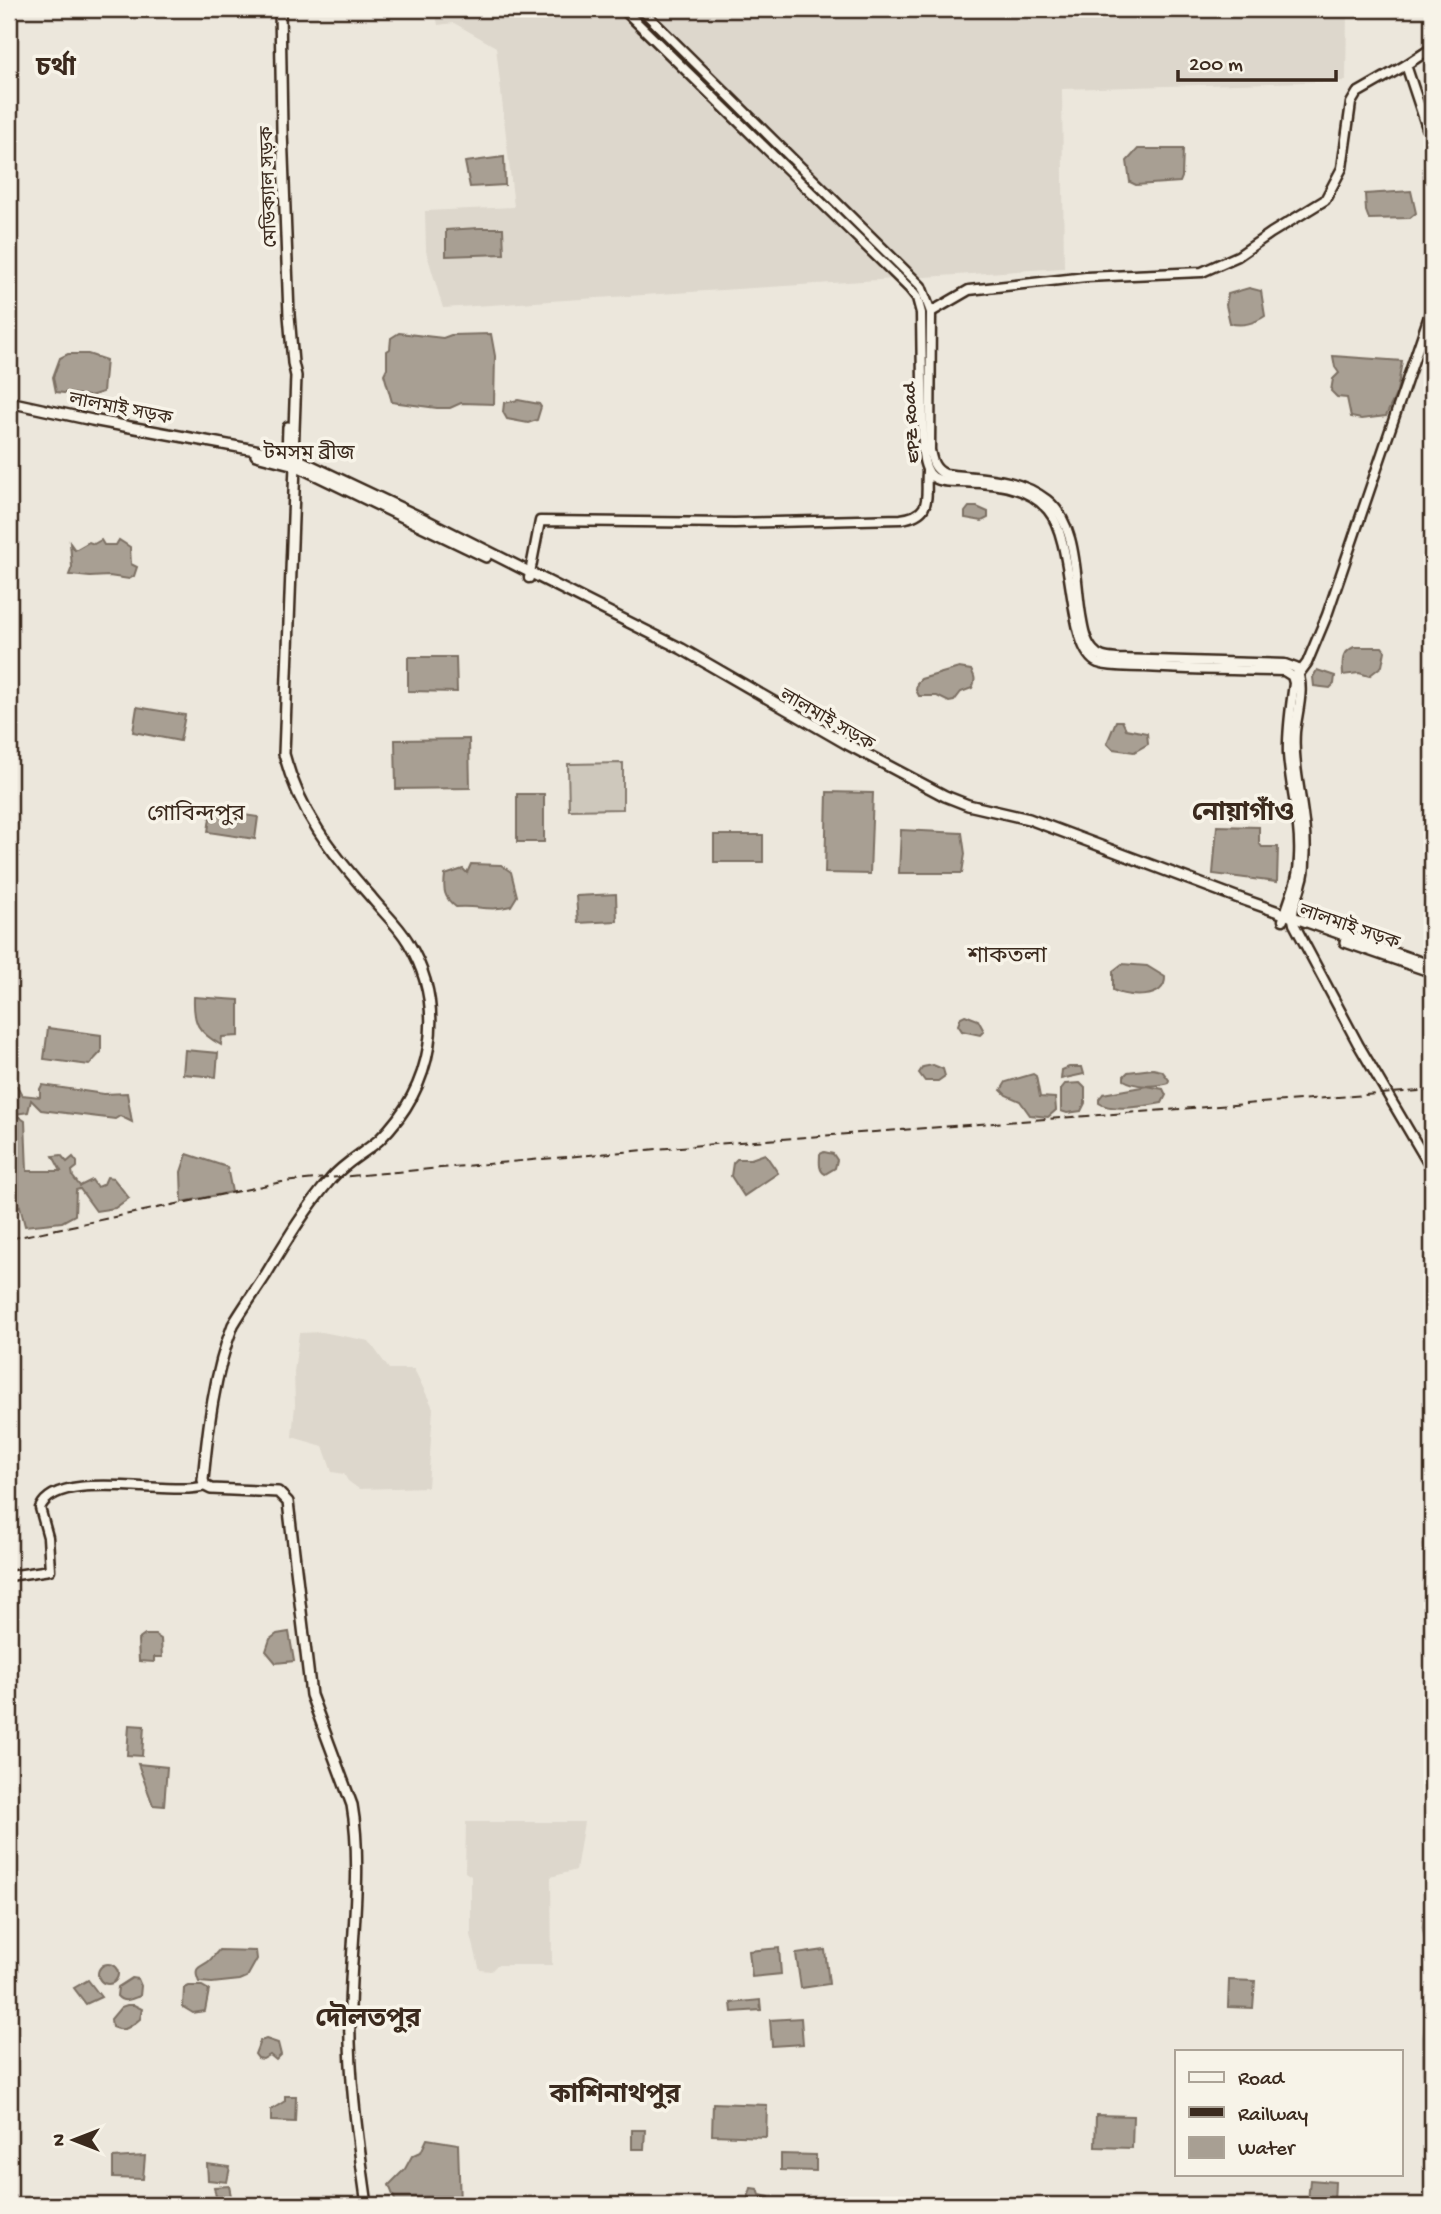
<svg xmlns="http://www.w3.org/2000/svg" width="1441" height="2214" font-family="'Gochi Hand','Noto Sans Bengali',sans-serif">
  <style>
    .built { fill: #ddd7cc }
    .green { fill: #cec8bc; stroke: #84796d; stroke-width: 2 }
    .water { fill: #a89f93; stroke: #7c7064; stroke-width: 2 }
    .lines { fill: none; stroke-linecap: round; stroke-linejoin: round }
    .canal { stroke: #a89f93; stroke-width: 5 }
    .secondary-casing { stroke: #3b2a1e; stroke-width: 13 }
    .primary-casing { stroke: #3b2a1e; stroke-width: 14 }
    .secondary { stroke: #f7f3e8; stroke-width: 8 }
    .primary { stroke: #f7f3e8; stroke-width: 9 }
    .rail { stroke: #3b2a1e; stroke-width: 2; stroke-dasharray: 10 5; stroke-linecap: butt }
    .labels { text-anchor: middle; stroke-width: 7; stroke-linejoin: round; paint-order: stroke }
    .street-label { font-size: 19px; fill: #3b2a1e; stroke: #f7f3e8 }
    .neighbourhood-label { font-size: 21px; fill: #3b2a1e; stroke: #f7f3e8 }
    .quarter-label { font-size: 23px; fill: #3b2a1e; stroke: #f7f3e8 }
    .district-label { font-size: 26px; font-weight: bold; fill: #3b2a1e; stroke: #f7f3e8 }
  </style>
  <rect width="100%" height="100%" fill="#ece7dc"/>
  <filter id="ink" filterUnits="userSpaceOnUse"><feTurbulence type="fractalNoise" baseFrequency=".0143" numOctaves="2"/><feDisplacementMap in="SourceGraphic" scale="14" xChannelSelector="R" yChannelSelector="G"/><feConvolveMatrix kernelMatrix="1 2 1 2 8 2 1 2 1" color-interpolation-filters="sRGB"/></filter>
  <g filter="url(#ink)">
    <g class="built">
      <path d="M402 9H1347L1346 81 1062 89 1064 268 443 308 426 251 425 211 514 207 496 47 454 23 438 25 435 10 405 13Z"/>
      <path d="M322 1332 369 1341 389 1369H414L433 1408 428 1487 359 1489 348 1481 344 1474 332 1472 323 1446 292 1437 295 1405 294 1372 299 1333Z"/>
      <path d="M466 1822H584L576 1870 551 1877 552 1965H497L491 1971 480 1970 479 1967 471 1935V1876L465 1872Z"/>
    </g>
    <path class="green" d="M623 763V809L569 810 568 764Z"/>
    <g class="water">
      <path d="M1138 149H1183L1182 177 1180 182 1136 185 1130 182 1127 161Z"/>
      <path d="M504 157 505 185 470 187 465 162Z"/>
      <path d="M1411 191 1416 213 1410 218 1369 219 1366 211 1365 194Z"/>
      <path d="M479 228H503L504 254 446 256V230Z"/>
      <path d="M1249 288 1261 291 1265 316C1255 323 1241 327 1230 323L1226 305 1228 294Z"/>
      <path d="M399 333 443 338 451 335 491 334 495 356 494 404 461 403 450 408H437L392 402 384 374 387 368V351L390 349 391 338Z"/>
      <path d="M68 354H88L106 360 103 392 90 396 56 392 53 377 60 358Z"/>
      <path d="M1333 356 1402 361 1397 392 1386 416 1361 419 1351 417 1347 398 1337 397 1331 391 1333 379 1339 373 1335 367Z"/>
      <path d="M518 400 539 404 541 407 537 420 528 423 507 419 503 412 504 403Z"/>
      <path d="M969 507H977L988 512V518L982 521 965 518V512Z"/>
      <path d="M101 540 104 545H116L119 540 130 547 131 564 137 567 134 576 129 579 109 576 90 577 69 575 72 567 70 543 75 550 89 542 94 544Z"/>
      <path d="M1354 647H1382L1385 651 1382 666 1369 676 1359 673 1343 675C1342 661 1341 653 1354 647Z"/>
      <path d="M408 657H456L457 692 408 691Z"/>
      <path d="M959 668 971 670C975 677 976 680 972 688L961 692 954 701 949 702 937 696H919L916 690 917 683 921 679Z"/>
      <path d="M1317 670 1335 676 1334 684 1330 688 1314 686 1313 677Z"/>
      <path d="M137 707 185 715 180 741 133 732Z"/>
      <path d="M1116 721H1122L1126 729 1147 733 1148 744 1134 752 1113 749 1107 743Z"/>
      <path d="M469 739 470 788 396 789 395 740Z"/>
      <path d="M827 792 873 793 870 874 825 873Z"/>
      <rect x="517" y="794" width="27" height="48"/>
      <path d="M211 810 258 817 255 839 208 832Z"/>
      <path d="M1217 826 1259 827V843L1262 847H1278L1277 882 1213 874Z"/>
      <path d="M901 830 962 833 965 854 962 873H899Z"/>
      <rect x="714" y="835" width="49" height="27"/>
      <path d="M471 864 501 865 511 872 517 896 511 906C487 912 478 905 456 907 444 898 443 890 445 875L463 869 467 873Z"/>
      <path d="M616 894 617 921 578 923 576 896Z"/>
      <path d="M1122 964 1147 966 1165 977C1166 1000 1128 998 1113 990V971Z"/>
      <path d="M194 997 239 1000V1036L222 1037 221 1045C198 1032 193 1024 194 997Z"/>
      <path d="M965 1015 978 1020 984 1031 980 1035 962 1031 958 1025 961 1017Z"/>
      <path d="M48 1028 101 1035V1052L89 1065 44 1059Z"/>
      <path d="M185 1050 218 1053 216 1077 183 1074Z"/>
      <path d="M933 1065 943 1069 945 1076 938 1081H925L919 1073 923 1067Z"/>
      <path d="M1069 1067H1082L1084 1074 1061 1079 1062 1070Z"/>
      <path d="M1153 1069 1162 1071 1169 1080 1168 1083C1156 1087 1135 1087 1124 1080V1076L1128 1072Z"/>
      <path d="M1033 1074 1036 1076 1040 1097 1055 1098 1056 1110 1048 1117 1030 1115 1020 1101 1006 1095 1001 1090 1006 1082Z"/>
      <path d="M1080 1083 1085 1088V1103L1081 1111 1067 1113 1061 1111V1089L1065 1084Z"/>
      <path d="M42 1085 104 1094 127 1093 132 1122 120 1116 115 1119 41 1110 31 1100 28 1112 15 1114 25 1121 27 1171H61L53 1156 61 1155 67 1162 73 1157 77 1162V1167L72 1171 73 1177 80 1186 92 1180 97 1187 104 1184 107 1177 113 1178 129 1198 115 1208 96 1211 80 1189 76 1190 75 1215 62 1222 25 1226 20 1206 9 1214V1086H17L22 1095 40 1097V1089Z"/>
      <path d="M1147 1086 1163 1089 1166 1095 1162 1103C1148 1106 1111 1112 1099 1103V1099L1103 1094Z"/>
      <path d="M824 1152 833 1154 837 1160 835 1168 825 1174C818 1170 820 1161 820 1154Z"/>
      <path d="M187 1154 227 1167 232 1192 182 1202 181 1172Z"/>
      <path d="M765 1154 778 1173 744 1196 731 1176 733 1163 737 1159H751Z"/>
      <path d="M289 1632 294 1661 276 1663 266 1651 270 1639 277 1634Z"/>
      <path d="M145 1635H155L161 1639 162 1657H154V1662L139 1661 138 1640Z"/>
      <path d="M129 1725 144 1726 142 1756 127 1755Z"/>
      <path d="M138 1764 167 1767 164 1806 153 1805Z"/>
      <rect x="9" y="1890" width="8" height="29"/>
      <path d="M779 1948 781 1974 752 1977 749 1951Z"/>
      <path d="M219 1950 256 1951 257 1959 247 1977 240 1980 212 1983 199 1982C191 1964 204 1968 211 1959 214 1956 216 1953 219 1950Z"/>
      <path d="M825 1950 829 1984 801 1988 796 1954Z"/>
      <circle cx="108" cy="1974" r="10"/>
      <path d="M132 1978 138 1979 141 1986 140 1996C131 1999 124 2004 117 1996L118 1987Z"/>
      <path d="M88 1980 101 1997 86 2004 74 1988Z"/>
      <path d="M1229 1980 1255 1981 1253 2008 1228 2007Z"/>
      <path d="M188 1986H202L209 1990 205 2011 193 2013 183 2007 184 1988Z"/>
      <path d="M760 2000 761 2010 732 2012 731 2003Z"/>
      <path d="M127 2005H134L142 2009 140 2019C131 2026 125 2033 112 2027L111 2019 121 2007Z"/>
      <path d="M801 2018 803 2044 772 2046 770 2020Z"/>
      <path d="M266 2039 278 2043 281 2055 276 2060 270 2055 263 2059 258 2058 255 2054 260 2041Z"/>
      <path d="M285 2096H296L295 2122 271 2121V2110L285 2101Z"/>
      <path d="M713 2103 767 2105 766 2137 712 2135Z"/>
      <path d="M1096 2115 1133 2116 1132 2148 1095 2147Z"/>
      <path d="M632 2130H645L644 2149H632Z"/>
      <path d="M427 2139 458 2144 460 2205H397L389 2185 405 2169 412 2156 421 2152Z"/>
      <path d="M781 2154 816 2155V2171L781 2170Z"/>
      <path d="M145 2156 143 2179 113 2178V2158Z"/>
      <path d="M207 2164 230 2167 227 2182 208 2180Z"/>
      <path d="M1310 2180 1335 2182 1334 2203 1308 2201Z"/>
      <path d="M229 2186 232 2201 217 2202 214 2187Z"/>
      <path d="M751 2188 758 2189 760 2195 769 2197 766 2205H750L747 2201Z"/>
    </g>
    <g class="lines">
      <g class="canal">
        <path d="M1428 61 1432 69"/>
        <path d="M1432 1505 1425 1545 1432 1646"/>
        <path d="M1432 1873 1424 1927 1432 1969 1425 2037V2074L1432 2083"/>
      </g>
      <defs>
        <g id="secondary">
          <path d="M623 9 909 288 917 298 921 313 923 454C924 462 926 472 933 477 940 482 951 482 959 482 990 483 1026 484 1048 510 1076 543 1066 650 1098 663 1112 668 1130 666 1145 667 1191 670 1237 670 1284 671L1292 676 1294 683C1291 707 1287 730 1288 754 1290 788 1301 822 1299 857 1299 880 1289 899 1283 920"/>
          <path d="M641 9 921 286 931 312 930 450C932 461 934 469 945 474 981 479 1016 476 1047 500 1078 524 1075 580 1081 615 1083 627 1085 641 1093 650 1099 658 1109 658 1118 659L1285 664 1296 668C1306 687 1297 712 1295 732 1292 775 1309 818 1305 861 1305 868 1304 876 1302 882 1299 897 1290 909 1294 924L1358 1044 1432 1170"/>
          <path d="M1432 48 1406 65 1432 143"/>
          <path d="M931 312 969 290 1086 277 1202 272 1238 256 1271 233 1325 200 1342 168 1351 103 1357 93 1406 65"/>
          <path d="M529 578 540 521 735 523 901 519C934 514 925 497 927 471"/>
          <path d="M1298 675 1307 663 1327 615 1432 307"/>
          <path d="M9 1576 50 1570 48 1537 40 1508C58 1467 171 1497 205 1486"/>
        </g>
        <g id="primary">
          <path d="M280 9 282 130 289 315 293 363 296 376 293 457"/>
          <path d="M9 402 92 420 293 457 422 518 682 649 847 744 945 796 968 805 1029 819 1236 897 1432 966"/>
          <path d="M256 455 295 465 486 557"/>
          <path d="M287 456 288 427"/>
          <path d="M295 465 284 754C300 813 331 852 371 897 383 912 398 925 408 942 448 1008 433 1087 379 1140 363 1154 344 1163 330 1180 305 1209 285 1243 265 1276 254 1293 243 1308 233 1325 214 1374 208 1428 203 1480L205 1486 211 1489 278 1492 288 1502 311 1695 352 1805C363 1868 351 1943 350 2008 348 2074 358 2140 367 2205"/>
          <path d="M1345 942 1432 972"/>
        </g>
      </defs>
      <use href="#secondary" class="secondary-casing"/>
      <use href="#primary" class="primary-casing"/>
      <use href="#secondary" class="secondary"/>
      <use href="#primary" class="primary"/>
      <path class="rail" d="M9 1239 282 1182 714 1144 1432 1090"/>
    </g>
  </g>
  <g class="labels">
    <g class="street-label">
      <text transform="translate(267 187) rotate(-92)" y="7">মেডিক্যাল সড়ক</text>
      <text transform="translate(121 407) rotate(11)" y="7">লালমাই সড়ক</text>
      <text transform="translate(909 423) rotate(-93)" y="7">EPZ Road</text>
      <text transform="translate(828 718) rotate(30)" y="7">লালমাই সড়ক</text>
      <text transform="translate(1350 925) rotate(19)" y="7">লালমাই সড়ক</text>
    </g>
    <g class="neighbourhood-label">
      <text x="309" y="459">টমসম ব্রীজ</text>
    </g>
    <g class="quarter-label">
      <text x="196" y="820">গোবিন্দপুর</text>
      <text x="1007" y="962">শাকতলা</text>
    </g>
    <g class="district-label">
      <text x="56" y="75">চর্থা</text>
      <text x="1243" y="820">নোয়াগাঁও</text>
      <text x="368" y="2026">দৌলতপুর</text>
      <text x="615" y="2102">কাশিনাথপুর</text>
    </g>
  </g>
  <rect width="1441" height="2214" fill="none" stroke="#f7f3e8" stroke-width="35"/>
  <rect x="18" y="18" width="1406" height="2179" fill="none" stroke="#3b2a1e" stroke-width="2.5" filter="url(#ink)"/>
  <rect x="1175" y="2050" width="228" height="126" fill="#f7f3e8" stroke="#aca397" stroke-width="2"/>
  <rect x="1189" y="2072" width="35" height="10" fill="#f7f3e8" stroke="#aca397" stroke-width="2"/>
  <text x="1238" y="2084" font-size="21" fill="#3b2a1e">Road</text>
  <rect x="1189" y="2107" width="35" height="10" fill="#3b2a1e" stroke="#aca397" stroke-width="2"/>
  <text x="1238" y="2120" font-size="21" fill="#3b2a1e">Railway</text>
  <rect x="1189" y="2137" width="35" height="21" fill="#a89f93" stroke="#aca397" stroke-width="2"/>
  <text x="1238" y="2154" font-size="21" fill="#3b2a1e">Water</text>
  <g transform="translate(74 2140) rotate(270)" stroke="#f7f3e8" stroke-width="5" paint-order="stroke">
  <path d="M0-5L12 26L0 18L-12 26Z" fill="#3b2a1e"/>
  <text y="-10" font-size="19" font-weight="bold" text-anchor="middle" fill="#3b2a1e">N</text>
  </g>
  <path d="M1178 70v10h158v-10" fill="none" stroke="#3b2a1e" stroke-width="3.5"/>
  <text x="1189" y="70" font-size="21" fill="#3b2a1e" stroke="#f7f3e8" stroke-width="5" paint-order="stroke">200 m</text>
</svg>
